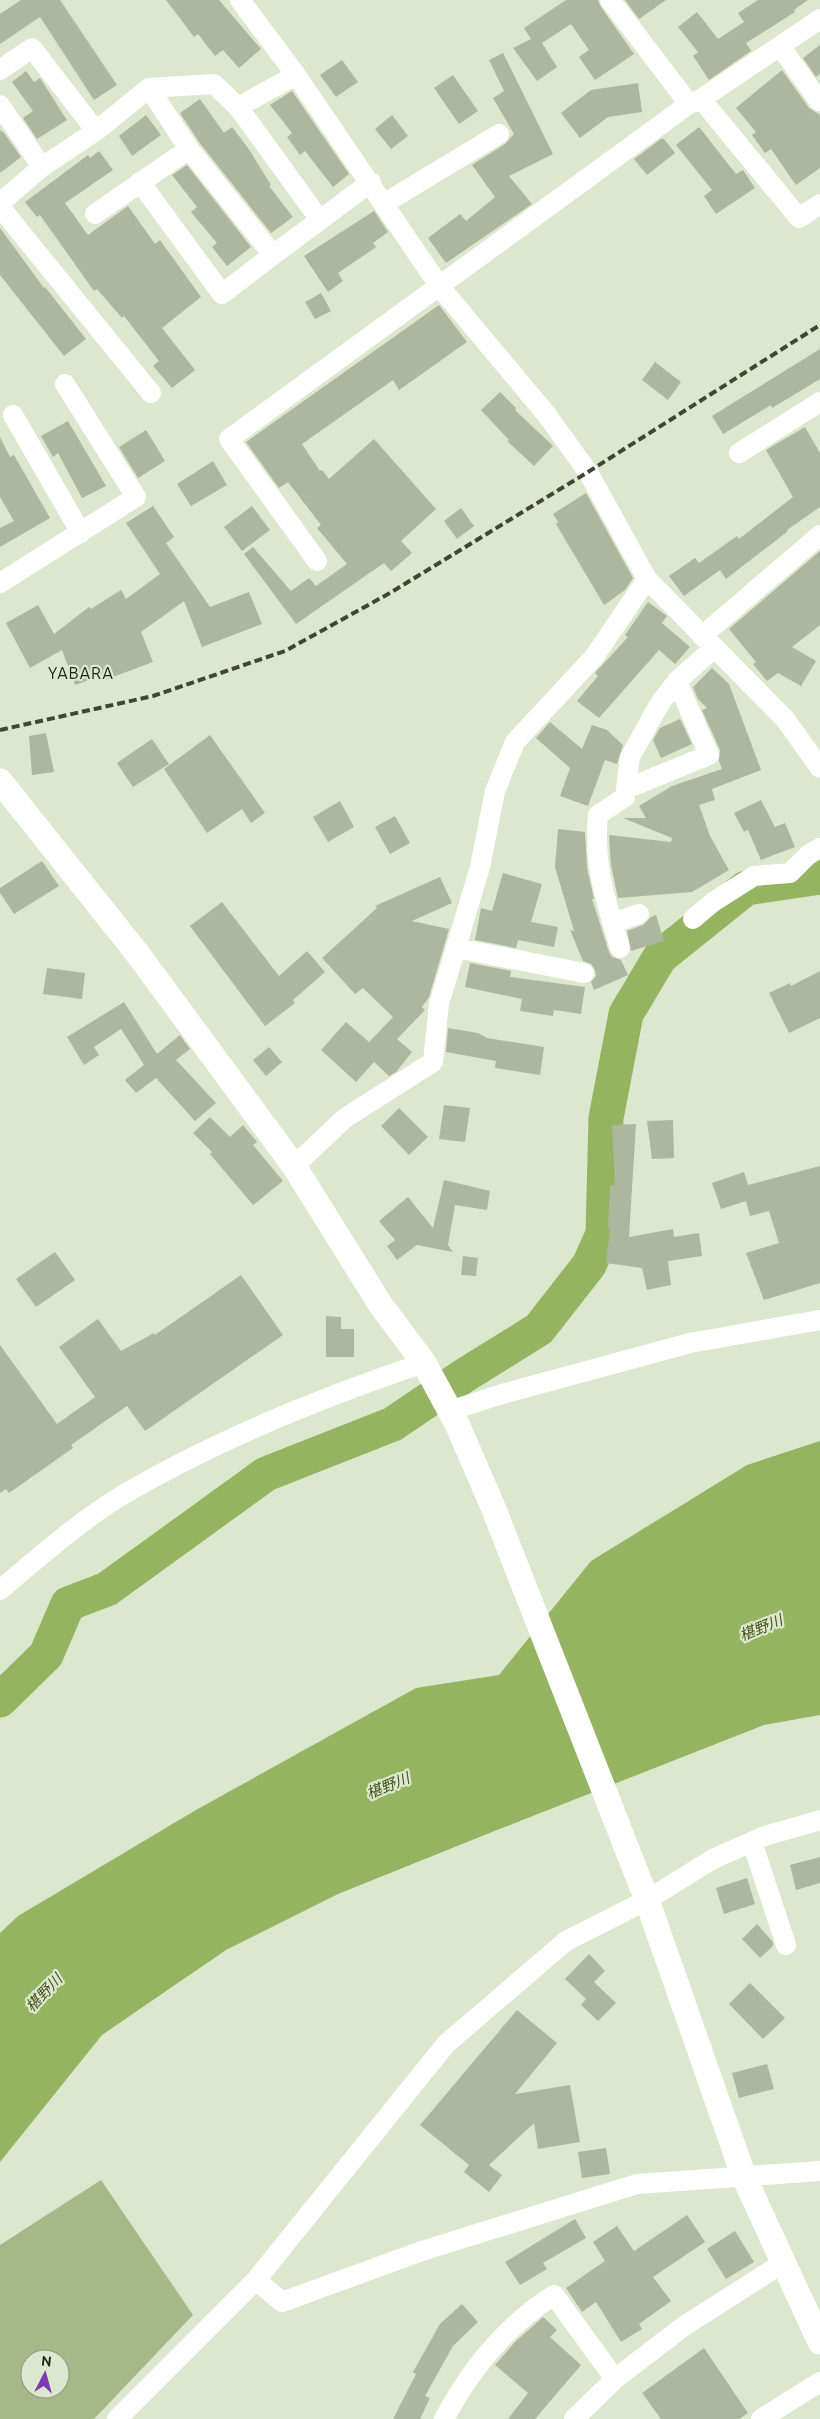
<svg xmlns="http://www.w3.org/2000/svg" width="820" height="2419" font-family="Ubuntu,'Noto Sans JP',sans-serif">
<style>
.green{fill:#a5b988;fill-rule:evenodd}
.water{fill:#95b462}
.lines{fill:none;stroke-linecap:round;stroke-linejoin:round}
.river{stroke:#95b462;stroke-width:35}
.building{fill:#acb79d}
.minor{stroke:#fff;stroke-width:20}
.tertiary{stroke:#fff;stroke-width:25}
.rail{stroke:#404538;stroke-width:4;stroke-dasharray:8 4;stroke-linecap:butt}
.labels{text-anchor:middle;stroke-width:4.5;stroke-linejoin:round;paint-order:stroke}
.water-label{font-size:15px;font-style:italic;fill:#41551b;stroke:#dce8cd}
.quarter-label{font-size:16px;letter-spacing:1px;fill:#20241a;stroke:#dce8cd}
</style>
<rect width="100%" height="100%" fill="#dce8cd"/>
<path class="green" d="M 101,2180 L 193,2315 L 94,2419 L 0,2419 L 0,2245 ZM 30,2359 L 60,2359 L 60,2389 L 30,2389 Z"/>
<path class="water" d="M 820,1441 L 820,1715 L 764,1725 L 497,1830 L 338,1894 L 226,1950 L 102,2035 L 0,2162 L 0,1933 L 18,1916 L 196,1810 L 416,1688 L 499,1675 L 591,1561 L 747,1465 Z"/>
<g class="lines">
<path class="river" d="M 0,1700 L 46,1655 L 68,1604 L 107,1589 L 266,1474 L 393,1424 L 465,1375 L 539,1329 L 589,1265 L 603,1234 L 606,1118 L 626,1014 L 660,957 L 746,888 L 820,877"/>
</g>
<path class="building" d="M 21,0 L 60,0 L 117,85 L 94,100 L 40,17 L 0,44 L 0,14 Z
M 166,0 L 219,0 L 261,49 L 239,68 L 223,50 L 215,56 L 198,34 L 194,37 Z
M 566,0 L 598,0 L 601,7 L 634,54 L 595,80 L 579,57 L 589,50 L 571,24 L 542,43 L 557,67 L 537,81 L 513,48 L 531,39 L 524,28 Z
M 625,0 L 666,0 L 639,19 Z
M 758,0 L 808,0 L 794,10 L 795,12 L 746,43 L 751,51 L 709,80 L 693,56 L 698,52 L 678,27 L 697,12 L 718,39 L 744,22 L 738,13 Z
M 820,45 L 820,74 L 816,77 L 803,58 Z
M 503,53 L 553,154 L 509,176 L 532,204 L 446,263 L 428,238 L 460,214 L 466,221 L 495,197 L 472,165 L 505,144 L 514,134 L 493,98 L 504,91 L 489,60 Z
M 342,60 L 358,82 L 336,97 L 320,75 Z
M 782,70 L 809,108 L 820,115 L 820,168 L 796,185 L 771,149 L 765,153 L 752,135 L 756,132 L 736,108 Z
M 26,71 L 34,82 L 40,78 L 67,120 L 37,139 L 23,118 L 33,111 L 12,82 Z
M 453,75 L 478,111 L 459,124 L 434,88 Z
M 638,83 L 642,112 L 608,117 L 580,138 L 561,113 L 591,90 Z
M 292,91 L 349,174 L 333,187 L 305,151 L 300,155 L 287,137 L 292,133 L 270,105 Z
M 200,99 L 224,133 L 232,127 L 248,148 L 271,185 L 269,186 L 293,217 L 271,233 L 199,142 L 180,113 Z
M 146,115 L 161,135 L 132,156 L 119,136 Z
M 392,115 L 408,136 L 391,149 L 375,129 Z
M 699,127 L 736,174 L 743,170 L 755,188 L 716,214 L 704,196 L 712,190 L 676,145 Z
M 0,130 L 4,133 L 21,157 L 0,173 Z
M 661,139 L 664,139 L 675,153 L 647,175 L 634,159 Z
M 99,151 L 113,170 L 65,203 L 88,235 L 128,206 L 155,244 L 160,240 L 201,297 L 162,328 L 195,370 L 172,388 L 153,366 L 159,361 L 124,316 L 122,318 L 97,289 L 94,291 L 40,215 L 37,217 L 25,202 L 88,155 L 90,158 Z
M 187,165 L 251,247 L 227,266 L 212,247 L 217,243 L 191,212 L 197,207 L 172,175 Z
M 374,211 L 388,232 L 373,243 L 376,247 L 338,273 L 343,281 L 328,292 L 304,256 Z
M 0,228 L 44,288 L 45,287 L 86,339 L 64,356 L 0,275 Z
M 321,293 L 331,311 L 315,319 L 305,302 Z
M 439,305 L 467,342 L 399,390 L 393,380 L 302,444 L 320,471 L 322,470 L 329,479 L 374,439 L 436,509 L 401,541 L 412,553 L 391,571 L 384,563 L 296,624 L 244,554 L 253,547 L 291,591 L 309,578 L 316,586 L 347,564 L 317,528 L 321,525 L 288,482 L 279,488 L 246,442 Z
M 820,349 L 820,379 L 772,408 L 771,405 L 723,434 L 712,416 Z
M 655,362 L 681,382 L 668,400 L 642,380 Z
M 500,392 L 516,408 L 515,410 L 553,446 L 534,466 L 507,441 L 509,440 L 481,410 Z
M 68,421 L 106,486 L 82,498 L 58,453 L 53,457 L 41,436 Z
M 805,427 L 820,453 L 820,507 L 787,530 L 788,531 L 726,579 L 720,570 L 684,596 L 669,576 L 695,558 L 699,563 L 737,536 L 739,539 L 793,497 L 766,450 Z
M 146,430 L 165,461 L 138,478 L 119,447 Z
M 0,437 L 10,457 L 14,455 L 50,518 L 0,547 L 0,528 L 14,521 L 0,497 Z
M 213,461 L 227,485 L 191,506 L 177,484 Z
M 586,493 L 633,578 L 625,590 L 604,605 L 556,524 L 558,522 L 553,514 Z
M 153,506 L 174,537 L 166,543 L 210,607 L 249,592 L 262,624 L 202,647 L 184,601 L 141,632 L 153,662 L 102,681 L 100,676 L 75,685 L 62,650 L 30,668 L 6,623 L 38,605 L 54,634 L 89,607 L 91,609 L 121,590 L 126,599 L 160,574 L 126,523 Z
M 252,506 L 270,530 L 242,551 L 224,527 Z
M 461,508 L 474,526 L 457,539 L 444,521 Z
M 820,551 L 820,625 L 792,647 L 816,661 L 801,686 L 778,673 L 767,681 L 753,664 L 756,662 L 729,629 Z
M 648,602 L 667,616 L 662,623 L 690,647 L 675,664 L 659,650 L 599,718 L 577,701 L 598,676 L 595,673 L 628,637 L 625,635 Z
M 712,668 L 729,684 L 761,770 L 712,789 L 715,800 L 699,805 L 710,836 L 729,870 L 692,892 L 618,898 L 611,865 L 609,835 L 671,842 L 672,838 L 623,818 L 646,818 L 639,806 L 672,786 L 722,769 L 719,761 L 720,750 L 702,710 L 707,708 L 698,699 L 693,687 Z
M 680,719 L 692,744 L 661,758 L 653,740 L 660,728 Z
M 550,722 L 582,749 L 592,725 L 607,730 L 623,745 L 617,764 L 605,760 L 588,806 L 560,796 L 570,768 L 536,738 Z
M 46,733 L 54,772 L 32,775 L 29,736 Z
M 210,735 L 265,813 L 251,823 L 242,809 L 207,833 L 164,769 Z
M 152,739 L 169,764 L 133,787 L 117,763 Z
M 761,800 L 775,827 L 785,823 L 795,847 L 761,860 L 748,830 L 744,832 L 734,813 Z
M 340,801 L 354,827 L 328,842 L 313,817 Z
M 395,816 L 410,843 L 390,854 L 375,827 Z
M 558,829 L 585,832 L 587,868 L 594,899 L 592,899 L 609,952 L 612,957 L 621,960 L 628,975 L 594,990 L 591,982 L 596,976 L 595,970 L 591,964 L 583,961 L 570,930 L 574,931 L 555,867 Z
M 42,861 L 59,886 L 14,914 L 0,893 L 0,888 Z
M 503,873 L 542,884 L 531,922 L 558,927 L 554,947 L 518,940 L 516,948 L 475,940 L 481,908 L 492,911 Z
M 440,877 L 452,903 L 412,921 L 449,929 L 429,997 L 422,1007 L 425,1010 L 397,1039 L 412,1052 L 396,1072 L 389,1076 L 374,1062 L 356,1082 L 321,1050 L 346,1022 L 369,1042 L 393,1017 L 363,988 L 355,994 L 322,958 L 377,908 L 375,906 Z
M 222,902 L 279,976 L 307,951 L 325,972 L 293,1000 L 295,1003 L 265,1026 L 190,926 Z
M 656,915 L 664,941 L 631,951 L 627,931 L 643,925 L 651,917 Z
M 470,963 L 511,971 L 510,977 L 585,987 L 581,1014 L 554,1010 L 553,1016 L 520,1011 L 522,999 L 465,987 Z
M 47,968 L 85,973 L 82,999 L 43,994 Z
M 820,971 L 820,1018 L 789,1033 L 769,993 L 790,983 L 791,986 Z
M 124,1002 L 157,1054 L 180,1035 L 190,1049 L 176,1060 L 216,1103 L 195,1121 L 156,1078 L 136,1093 L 125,1080 L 144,1065 L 121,1029 L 94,1047 L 99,1055 L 84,1065 L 67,1037 Z
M 448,1028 L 478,1033 L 487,1038 L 544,1047 L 540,1075 L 495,1068 L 496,1061 L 446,1052 Z
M 269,1047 L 282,1062 L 266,1076 L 253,1060 Z
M 444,1105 L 470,1108 L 465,1142 L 439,1139 Z
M 399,1108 L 428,1137 L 409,1155 L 381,1126 Z
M 210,1117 L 230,1137 L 243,1125 L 257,1142 L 253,1145 L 283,1181 L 253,1205 L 210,1154 L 212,1152 L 193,1133 Z
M 673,1120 L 674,1158 L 652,1159 L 647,1121 Z
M 636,1124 L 629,1237 L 673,1229 L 674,1237 L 699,1233 L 702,1256 L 668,1261 L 671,1285 L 647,1290 L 642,1268 L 606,1263 L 610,1229 L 608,1229 L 610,1185 L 615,1186 L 612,1125 Z
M 820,1166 L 820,1283 L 764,1300 L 746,1253 L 779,1243 L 769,1211 L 750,1216 L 746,1201 L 721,1209 L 712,1183 L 744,1172 L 748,1185 Z
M 444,1180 L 490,1191 L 487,1210 L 455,1205 L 448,1245 L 453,1252 L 417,1245 L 397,1260 L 387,1246 L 395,1240 L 379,1221 L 408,1197 L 433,1228 Z
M 55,1252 L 75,1280 L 36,1307 L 16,1279 Z
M 463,1256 L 478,1258 L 476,1276 L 461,1275 Z
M 241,1275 L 283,1335 L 145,1431 L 127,1406 L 71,1445 L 73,1448 L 9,1493 L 6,1489 L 0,1493 L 0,1345 L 57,1424 L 95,1397 L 59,1347 L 98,1319 L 121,1351 L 154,1333 L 155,1335 Z
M 326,1316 L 341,1317 L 341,1329 L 354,1329 L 354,1357 L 326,1357 Z
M 820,1857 L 820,1883 L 796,1890 L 790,1865 Z
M 747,1878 L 755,1904 L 724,1914 L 716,1888 Z
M 757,1924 L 773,1942 L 773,1946 L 760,1958 L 742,1939 Z
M 589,1954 L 605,1971 L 594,1982 L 616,2003 L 598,2021 L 581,2005 L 586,1999 L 565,1979 Z
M 750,1983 L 785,2018 L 763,2039 L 729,2004 Z
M 517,2010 L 557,2043 L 515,2094 L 570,2085 L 580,2142 L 538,2149 L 534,2123 L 489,2165 L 502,2175 L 489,2192 L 464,2172 L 469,2165 L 420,2125 Z
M 767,2064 L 774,2089 L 739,2098 L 732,2073 Z
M 606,2148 L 610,2174 L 582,2178 L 578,2152 Z
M 687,2215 L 705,2242 L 653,2277 L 671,2301 L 639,2324 L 642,2329 L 621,2342 L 596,2302 L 582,2312 L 566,2288 L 605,2261 L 593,2242 L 617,2226 L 634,2251 Z
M 575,2219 L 586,2238 L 543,2263 L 547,2269 L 520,2285 L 505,2262 Z
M 735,2231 L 754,2262 L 726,2279 L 707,2249 Z
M 462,2304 L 478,2322 L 453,2346 L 425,2396 L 430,2398 L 420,2419 L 393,2419 L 416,2374 L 413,2372 L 440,2324 Z
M 543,2317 L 557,2330 L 550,2337 L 581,2365 L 535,2419 L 508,2419 L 528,2393 L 495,2365 L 515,2342 Z
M 704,2348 L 748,2413 L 739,2419 L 661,2419 L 642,2393 Z"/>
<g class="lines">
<path class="minor" d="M 240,0 L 296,75 L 440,287 L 547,415 L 588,472 L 647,579 L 785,719 L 820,768
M 610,0 L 689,104 L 701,99 L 820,19
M 780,46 L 819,101
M 0,70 L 32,48 L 96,131
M 149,88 L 189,149 L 273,255 L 371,182
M 701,99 L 799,218 L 820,204
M 0,105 L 42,167
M 238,107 L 320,220
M 140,182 L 222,294 L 273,255
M 0,203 L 42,167 L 96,131 L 149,88 L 214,84 L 238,107 L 296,75
M 385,203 L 499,134
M 0,207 L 151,393
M 95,214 L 189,149
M 13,415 L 81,533
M 739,453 L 820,402
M 317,561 L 229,439 L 689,104
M 0,583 L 136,497 L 65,384
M 702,636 L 820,535
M 626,789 L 709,755 L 677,681
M 693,919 L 713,902 L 754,876 L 790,873 L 808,855 L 820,848
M 613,923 L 639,914
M 456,948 L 584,973
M 620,948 C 606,901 593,865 598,815 L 625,797 L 630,757 L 660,703 L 677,681 L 714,648
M 294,1166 L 345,1118 L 433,1062 L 439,1004 L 480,867 L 495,791 L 515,742 L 594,657 L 647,579
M 449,1411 L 502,1394 L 690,1343 L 820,1320
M 0,1590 C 39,1557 82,1519 126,1493 C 219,1439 322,1397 424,1363
M 752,1842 L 786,1945
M 256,2280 L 282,2302 L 422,2251 L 637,2184 L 820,2171
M 117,2419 L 256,2280 L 446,2044 L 566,1941 L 647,1900 L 713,1859 L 765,1836 L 820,1820
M 444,2419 C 470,2370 507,2325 554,2295 L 615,2379
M 574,2419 L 615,2379 L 684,2326 L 783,2263
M 761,2419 L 820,2382"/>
<path class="tertiary" d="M 0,781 L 137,953 L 294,1166 L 380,1304 L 424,1363 L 457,1424 L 493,1507 L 647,1900 L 744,2177 L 820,2342"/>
<path class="rail" d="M 0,730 L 153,696 L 285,651 L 390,593 L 588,472 L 820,325"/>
</g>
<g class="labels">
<g class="water-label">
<text transform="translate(761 1628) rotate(-22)" y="5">椹野川</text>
<text transform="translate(388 1786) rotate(-22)" y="5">椹野川</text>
<text transform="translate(44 1993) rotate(-46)" y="5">椹野川</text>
</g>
<g class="quarter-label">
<text x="81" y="679">YABARA</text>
</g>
</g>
<g transform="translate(45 2374) rotate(6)"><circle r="24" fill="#dce8cd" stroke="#919a85"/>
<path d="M0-4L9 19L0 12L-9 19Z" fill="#7b3aaf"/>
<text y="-8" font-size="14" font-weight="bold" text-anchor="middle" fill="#20241a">N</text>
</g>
</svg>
